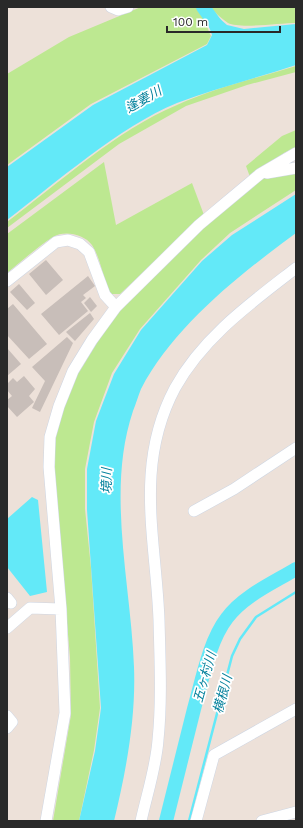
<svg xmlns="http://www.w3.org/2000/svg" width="303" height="828" font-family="'Work Sans','Noto Sans JP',sans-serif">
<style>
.green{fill:#bde891}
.water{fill:#63e9f8}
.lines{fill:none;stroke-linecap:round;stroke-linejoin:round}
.stream{stroke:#63e9f8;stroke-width:2.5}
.river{stroke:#63e9f8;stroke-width:14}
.building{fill:#c8beb9}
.minor-casing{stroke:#ced6e3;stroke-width:12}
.minor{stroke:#fff;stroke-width:11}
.labels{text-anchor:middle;stroke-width:3.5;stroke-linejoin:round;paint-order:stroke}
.water-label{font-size:13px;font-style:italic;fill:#04819c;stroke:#fff}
</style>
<rect width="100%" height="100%" fill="#ede1d9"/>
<path class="green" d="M 141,7 L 199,7 C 205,13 206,27 211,36 L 207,44 L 91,104 L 7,165 L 7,74 L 69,37 Z
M 209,7 L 296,7 L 296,23 C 280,23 240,29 228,23 C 222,19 215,12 209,7 Z
M 296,66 L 296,72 L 247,85 L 186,106 L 119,144 L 7,228 L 7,222 C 59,183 117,130 177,105 C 215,88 256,78 296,66 Z
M 296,130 L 296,147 L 284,153 L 250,177 L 246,166 L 282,136 Z
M 104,162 L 116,225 L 192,183 L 204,215 L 120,294 L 109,294 C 103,278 101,259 92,245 C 84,234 64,230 53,237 C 37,247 22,261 7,273 L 7,234 Z
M 296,172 L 296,190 L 230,233 L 201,260 L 140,329 L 112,373 L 94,422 L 85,469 L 85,509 L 91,568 L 100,708 L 94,750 L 79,821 L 53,821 L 71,715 L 70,657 L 54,476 L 53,446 L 58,417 L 71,384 L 103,329 L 130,299 L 204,226 L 253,185 L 268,176 Z"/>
<path class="water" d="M 212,12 L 227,25 L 244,29 L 296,24 L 296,65 C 257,78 216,88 177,103 C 119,127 57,182 7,220 L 7,167 L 93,105 L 207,45 L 212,35 L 205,15 Z
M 296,194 L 296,233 C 239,275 174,326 141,389 C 138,396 136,404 133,411 C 106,491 131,584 134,667 C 136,719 126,771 114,821 L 79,821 L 95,751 L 101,708 L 87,510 L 87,469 L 96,421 L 114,374 L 141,330 L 202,261 L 232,235 Z
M 32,497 L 38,500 L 47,592 L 30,596 L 7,567 L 7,519 Z"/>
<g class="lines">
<path class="stream" d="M 189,821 L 232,656 L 240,639 L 256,617 L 296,592"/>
<path class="river" d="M 203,7 L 219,29
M 166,821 C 175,784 185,746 194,709 C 202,681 209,641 227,618 C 243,596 273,583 296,569"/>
</g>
<path class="building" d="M 46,260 L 63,280 L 46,295 L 29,274 Z
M 88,276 L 95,286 L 83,295 L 86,298 L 81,302 L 88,311 L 59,335 L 41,314 Z
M 19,284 L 35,303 L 27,310 L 10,292 Z
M 90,297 L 97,306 L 91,312 L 84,303 Z
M 13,304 L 47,344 L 29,359 L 7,335 L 7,309 Z
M 90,313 L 94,319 L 75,341 L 66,332 Z
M 67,337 L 73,343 L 40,412 L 32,408 L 45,381 L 32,367 Z
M 7,348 L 21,364 L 7,376 Z
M 24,376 L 35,389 L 29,396 L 34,402 L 17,417 L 7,406 L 7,400 L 12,396 L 7,390 L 7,384 L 13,378 L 17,382 Z"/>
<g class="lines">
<defs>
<path id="minor" d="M 111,7 L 118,10 L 128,7
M 267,173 L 296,168
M 7,281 L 56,242 L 68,240 L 80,244 L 89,252 L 105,295 L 116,307
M 194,511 L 234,489 L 296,448
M 7,598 L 11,603
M 7,628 L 30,608 L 61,609
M 7,716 L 12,722 L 7,728
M 46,821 L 65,713 L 61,609 L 49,467 L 50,437 L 59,406 L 73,371 L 92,340 L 116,307 L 199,225 L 260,174 L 296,153
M 141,821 C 147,794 156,767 158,740 C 162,701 160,660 159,620 C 156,539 134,465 175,388 C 203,337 251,303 296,268
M 196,821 L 214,755 L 296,709
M 262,821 L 296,812"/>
</defs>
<use href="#minor" class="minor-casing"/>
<use href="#minor" class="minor"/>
</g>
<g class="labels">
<g class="water-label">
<text transform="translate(143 99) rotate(-30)" y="5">逢妻川</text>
<text transform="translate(106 481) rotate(-89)" y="5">境川</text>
<text transform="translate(204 677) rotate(-74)" y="5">五ヶ村川</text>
<text transform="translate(222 694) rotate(-75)" y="5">横根川</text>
</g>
</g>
<rect width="303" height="828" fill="none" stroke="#292929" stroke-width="16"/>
<path d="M167 26v6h113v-6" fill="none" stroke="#292929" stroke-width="2"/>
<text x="173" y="26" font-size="12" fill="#292929" stroke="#ffffff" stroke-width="3" paint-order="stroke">100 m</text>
</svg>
